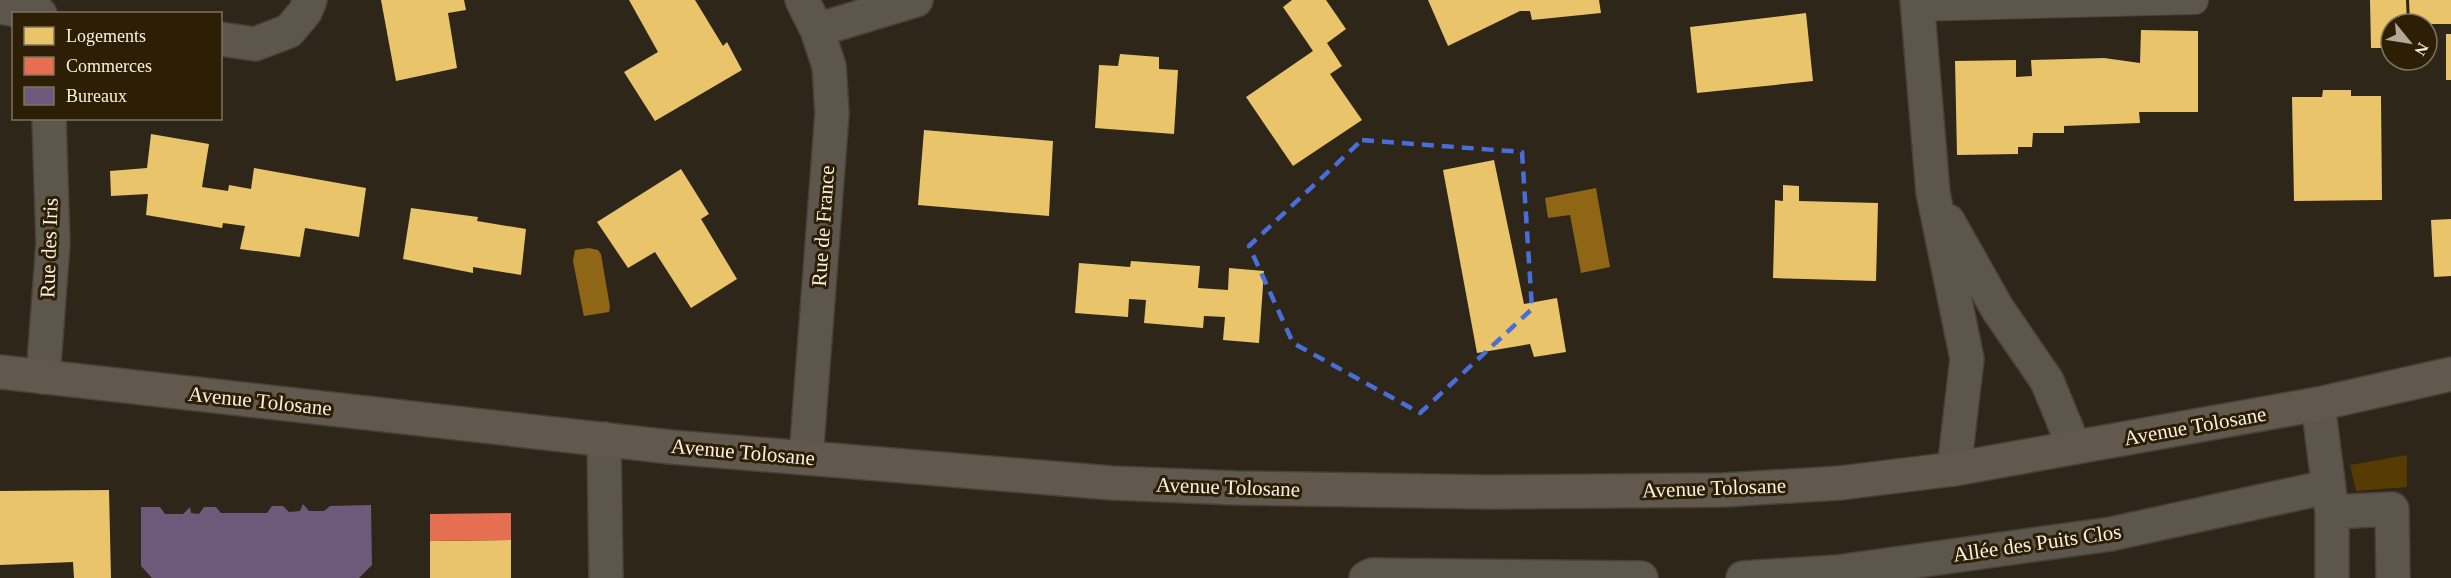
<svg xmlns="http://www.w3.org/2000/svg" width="2451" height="578" font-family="'Times New Roman',serif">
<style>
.green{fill:#563c03}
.water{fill:#8e6616}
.homes{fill:#e9c46a}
.shops{fill:#e76f51}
.offices{fill:#6d597a}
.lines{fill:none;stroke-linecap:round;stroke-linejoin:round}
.service-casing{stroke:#474136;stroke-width:28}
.minor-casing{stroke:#474136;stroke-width:36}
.secondary-casing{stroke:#474136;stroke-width:36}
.service{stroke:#5c564c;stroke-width:26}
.minor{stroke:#5c564c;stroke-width:33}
.secondary{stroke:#61594d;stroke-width:33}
.marked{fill:none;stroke:#496eda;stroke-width:4.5;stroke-dasharray:12 8;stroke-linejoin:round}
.labels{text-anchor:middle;stroke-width:6;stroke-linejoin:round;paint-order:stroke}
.street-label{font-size:21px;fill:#f9f0e1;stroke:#2d1f06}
</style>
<rect width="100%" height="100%" fill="#2e2619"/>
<path class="green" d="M 2407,455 L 2407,487 L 2356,491 L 2350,465 Z"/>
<path class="water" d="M 1596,188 L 1610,267 L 1581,273 L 1570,215 L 1548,218 L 1545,198 Z
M 589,248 L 598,250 L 601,254 L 610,307 L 609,312 L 584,316 L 583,312 L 573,261 L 575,250 Z"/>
<path class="homes" d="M 381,0 L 464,0 L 466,10 L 448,13 L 457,68 L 396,81 Z
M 629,0 L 695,0 L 723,46 L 727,42 L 742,70 L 655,121 L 624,72 L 658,52 Z
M 1292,0 L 1326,0 L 1346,29 L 1327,43 L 1342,66 L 1330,74 L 1362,120 L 1293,166 L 1246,97 L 1313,51 L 1283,7 Z
M 1428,0 L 1599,0 L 1601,13 L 1532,20 L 1530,11 L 1520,11 L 1448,46 Z
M 2370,0 L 2406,0 L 2407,24 L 2391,24 L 2391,48 L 2371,48 Z
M 2409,0 L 2451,0 L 2451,24 L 2410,24 Z
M 1806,13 L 1813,81 L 1697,93 L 1690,27 Z
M 2141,30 L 2198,31 L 2198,112 L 2139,112 L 2140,123 L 2064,126 L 2064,133 L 2033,133 L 2032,147 L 2018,147 L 2018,154 L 1957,155 L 1955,61 L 2016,60 L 2016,77 L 2032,76 L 2031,60 L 2104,58 L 2140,63 Z
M 2446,34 L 2451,34 L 2451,80 L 2446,80 Z
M 1120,54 L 1159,57 L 1159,69 L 1178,70 L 1174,134 L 1095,128 L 1099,65 L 1118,66 Z
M 2323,90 L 2351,90 L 2351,96 L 2381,96 L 2382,200 L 2294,201 L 2292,97 L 2322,97 Z
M 924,130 L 1053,141 L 1049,216 L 918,205 Z
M 151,134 L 209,144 L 202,187 L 228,191 L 229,185 L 251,189 L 254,168 L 366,188 L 359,237 L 305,228 L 300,257 L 240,249 L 245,226 L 223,223 L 222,228 L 146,215 L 148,194 L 111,196 L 110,171 L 147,168 Z
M 1494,160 L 1524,304 L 1557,298 L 1566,352 L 1534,357 L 1530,344 L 1477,353 L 1443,170 Z
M 681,169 L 709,214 L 701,219 L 737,279 L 691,308 L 655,252 L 628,268 L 597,222 Z
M 1783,185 L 1799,186 L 1799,201 L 1878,203 L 1876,281 L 1773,278 L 1775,200 L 1783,201 Z
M 411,208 L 478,217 L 477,221 L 526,229 L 521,275 L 473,267 L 473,273 L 403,259 Z
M 2451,219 L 2451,276 L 2434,277 L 2431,220 Z
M 1131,261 L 1200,266 L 1198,288 L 1228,290 L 1229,268 L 1264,271 L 1259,343 L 1223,340 L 1225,317 L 1204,316 L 1203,328 L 1144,323 L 1146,300 L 1129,299 L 1128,317 L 1075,313 L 1079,263 L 1130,267 Z
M 109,490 L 111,578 L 74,578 L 73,562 L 0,565 L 0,491 Z
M 511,540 L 511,578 L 430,578 L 430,541 Z"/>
<path class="shops" d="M 511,513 L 511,540 L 430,541 L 430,514 Z"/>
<path class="offices" d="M 303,504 L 309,511 L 324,511 L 330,506 L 371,505 L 372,565 L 359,578 L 152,578 L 141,566 L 141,507 L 160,507 L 165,514 L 183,514 L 190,507 L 191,513 L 199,514 L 204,507 L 216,507 L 221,513 L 267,513 L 272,506 L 283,506 L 289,512 L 300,511 Z"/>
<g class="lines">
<defs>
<path id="service" d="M 1918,8 L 2195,1"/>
<path id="minor" d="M 802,0 L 817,30 L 829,66 L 832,113 L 806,458
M 1917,0 L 1933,193 L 1967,359 L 1954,469
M 0,7 L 40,14
M 817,30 L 916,0
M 220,39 L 255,44 L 289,31 L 305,12 L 310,0
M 1948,221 L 1997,308 L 2047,381 L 2074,447
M 43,377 L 53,243 L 49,118
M 2318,404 L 2332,512 L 2332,578
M 604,439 L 606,578
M 2332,512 L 2392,509 L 2393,578
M 1366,578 L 1372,575 L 1641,578
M 1743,578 L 1837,572 L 2111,534 L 2327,487"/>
<path id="secondary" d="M 0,372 L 671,447 L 1112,483 L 1237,488 L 1489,492 L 1723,490 L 1840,483 L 1954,469 L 2318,404 L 2451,374"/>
</defs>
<use href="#service" class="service-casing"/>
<use href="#minor" class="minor-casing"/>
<use href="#secondary" class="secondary-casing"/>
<use href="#service" class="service"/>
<use href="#minor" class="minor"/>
<use href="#secondary" class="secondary"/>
</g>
<path class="marked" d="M 1362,140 L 1522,152 L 1532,309 L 1420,413 L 1293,343 L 1249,246 Z"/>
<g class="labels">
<g class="street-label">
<text transform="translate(823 226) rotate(-86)" y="7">Rue de France</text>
<text transform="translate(49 248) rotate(-88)" y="7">Rue des Iris</text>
<text transform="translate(260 401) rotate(6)" y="7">Avenue Tolosane</text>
<text transform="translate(2195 426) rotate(-10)" y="7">Avenue Tolosane</text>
<text transform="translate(743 452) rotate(5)" y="7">Avenue Tolosane</text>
<text transform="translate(1228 487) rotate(2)" y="7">Avenue Tolosane</text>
<text transform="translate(1714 488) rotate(-2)" y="7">Avenue Tolosane</text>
<text transform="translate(2037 543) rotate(-8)" y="7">Allée des Puits Clos</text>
</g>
</g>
<rect x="12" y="12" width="210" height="108" fill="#2d1f06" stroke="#7f735e" stroke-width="1.5"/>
<rect x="24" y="27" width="30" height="18" fill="#e9c46a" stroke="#7f735e" stroke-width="1.5"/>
<text x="66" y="42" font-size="18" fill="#f9f0e1">Logements</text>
<rect x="24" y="57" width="30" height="18" fill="#e76f51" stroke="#7f735e" stroke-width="1.5"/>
<text x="66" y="72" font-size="18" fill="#f9f0e1">Commerces</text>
<rect x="24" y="87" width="30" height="18" fill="#6d597a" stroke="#7f735e" stroke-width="1.5"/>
<text x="66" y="102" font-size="18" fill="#f9f0e1">Bureaux</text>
<g transform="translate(2409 42) rotate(120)"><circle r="28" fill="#2d1f06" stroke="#7f735e" stroke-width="1.5"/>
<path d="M0-4.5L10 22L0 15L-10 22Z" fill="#b2a99b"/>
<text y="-9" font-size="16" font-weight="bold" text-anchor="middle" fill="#f9f0e1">N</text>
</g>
</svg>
